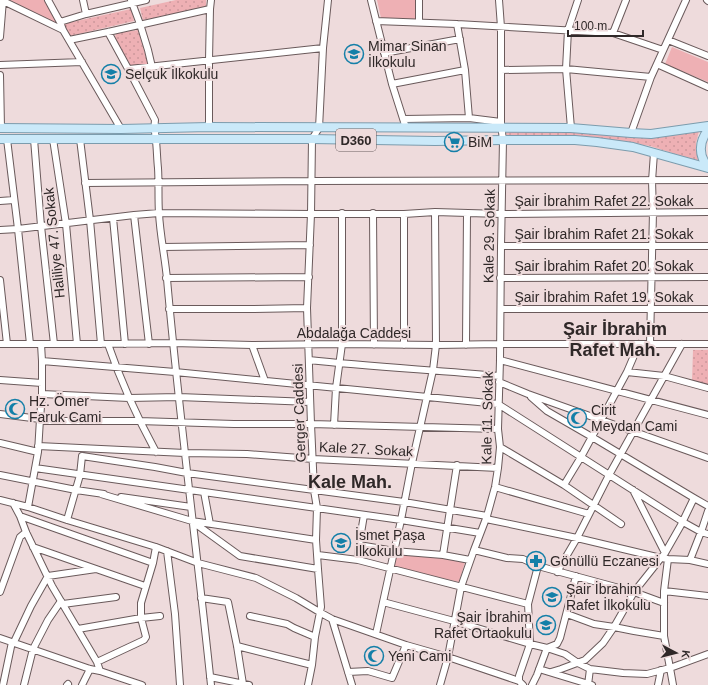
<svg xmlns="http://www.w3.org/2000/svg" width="708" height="685" font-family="Helvetica,sans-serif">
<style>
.grass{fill:url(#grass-dots)}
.park{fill:#eeb0b4}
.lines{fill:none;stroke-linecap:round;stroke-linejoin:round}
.minor-casing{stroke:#6a5a5b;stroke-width:8}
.major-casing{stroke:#7c9cad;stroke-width:10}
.minor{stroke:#fff;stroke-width:6}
.major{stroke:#cae9f9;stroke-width:8}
.labels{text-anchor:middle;stroke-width:4;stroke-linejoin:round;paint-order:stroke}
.shield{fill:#eedbdc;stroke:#685e5e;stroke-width:1}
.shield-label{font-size:13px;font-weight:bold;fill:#2f2828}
.poi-label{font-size:14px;fill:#2f2828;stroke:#eedbdc;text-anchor:start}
.street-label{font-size:14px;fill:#2f2828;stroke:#eedbdc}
.district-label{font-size:18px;font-weight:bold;fill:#2f2828;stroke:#eedbdc}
</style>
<defs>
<pattern id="grass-dots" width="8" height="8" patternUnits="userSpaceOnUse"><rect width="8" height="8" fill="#eeb0b4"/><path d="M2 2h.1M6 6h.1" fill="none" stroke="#cc979b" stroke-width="1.8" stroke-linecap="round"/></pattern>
</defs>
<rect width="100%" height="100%" fill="#eedbdc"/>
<path class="grass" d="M 176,0 L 206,0 L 206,7 L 143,20 L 140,8 Z
M 131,9 L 134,21 L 70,36 L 63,24 Z
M 138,30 L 148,64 L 131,66 L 115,38 L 116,33 Z
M 699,131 L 696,143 L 698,161 L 650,146 L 625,142 L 508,136 L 506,133 L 511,132 L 592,133 Z
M 693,350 L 708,350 L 708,385 L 692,381 Z"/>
<path class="park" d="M 10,0 L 44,0 L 58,25 Z
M 377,0 L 416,0 L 417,19 L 381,18 Z
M 672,47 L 708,62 L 708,82 L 665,64 Z
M 397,553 L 443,557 L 465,562 L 459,582 L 394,567 Z"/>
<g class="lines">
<defs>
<path id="minor" d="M 1,0 L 63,30
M 48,0 L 60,22 L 63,30 L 121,129
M 83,0 L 86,14
M 131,0 L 140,24 L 148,50 L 152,67
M 371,0 L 392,84 L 406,128
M 707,0 L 708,1
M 376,21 L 457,24 L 613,33 L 663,50
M 60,22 L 86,14 L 146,0
M 419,22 L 419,0
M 457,24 L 465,70 L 469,118
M 108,32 L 132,76 L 155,120 C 154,127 155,133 156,141 C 157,150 157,159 158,168 C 159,183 158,198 159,213 C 160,235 165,257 167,279 C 179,415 197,550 211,685
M 613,33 L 626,0
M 0,37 L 3,0
M 69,40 L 108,32 L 210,9
M 668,40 L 708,56
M 384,53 L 460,39
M 657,64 L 708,87
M 0,65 L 82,62
M 129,69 L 323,48
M 501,70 L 566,69 L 651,77
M 0,75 L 1,128
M 392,84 L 465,70
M 404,119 L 469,118 L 501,122
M 209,127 L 209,60 L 210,9 L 211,0
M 571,128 L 566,69 L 568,30 L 578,0
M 631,133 L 651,77 L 686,0
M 7,139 L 18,229 L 30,344
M 34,139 L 41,226 L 54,344
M 53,139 L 66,224 L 77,344
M 80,139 L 90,220 L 101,344
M 85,183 L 312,181 L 708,180
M 0,201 L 14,200
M 373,213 L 374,345
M 404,214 L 404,345
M 134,215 L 149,344
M 113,218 L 125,344
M 0,230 L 18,229 L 134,215 L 159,213 L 311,214 L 404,214 L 435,212 L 501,214 L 708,212
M 501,246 L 708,246
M 163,247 L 310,245
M 166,278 L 309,277
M 500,278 L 708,277
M 0,280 L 7,344
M 169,309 L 252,309 L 307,308
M 501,309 L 708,309
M 0,344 L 77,344 L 173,343 L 252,345 L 342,344 L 436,345 L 500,344 L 708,344
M 108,344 C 121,382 137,417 156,452
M 650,344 L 653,212 L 652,181 L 654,153
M 252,345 L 265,381
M 466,345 L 467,214
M 309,360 C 372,367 436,370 499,376
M 500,360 L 708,415
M 42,361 L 175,372 L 498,404 L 683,522 L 701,532 L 708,534
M 627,372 L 664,376 L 708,388
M 0,380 L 42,383
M 499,382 L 528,394 L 708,458
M 42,394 L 129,398 L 179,397 L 310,402
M 531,397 L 547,411 L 592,437 L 694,498 L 708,506
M 0,414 L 40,419 L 43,421 L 139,421 L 234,424 L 311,424 L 498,429
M 334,425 L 336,388 L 342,344 L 342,213
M 0,443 L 38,452
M 38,446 L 185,453 L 247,454 L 313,459 L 498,468
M 500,447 L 564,485 L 621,524
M 35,468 L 401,520 L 480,533
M 0,475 L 76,490 L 104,494
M 564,485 L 581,457 L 627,372 L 639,344
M 495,487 L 589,514
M 633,490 L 665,553
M 204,492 L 210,524
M 101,494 L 192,521 L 316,540
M 121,497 L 191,507
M 0,500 L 28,507 L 67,520 L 156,547 L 198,563 L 256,578 L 296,598 L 321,613 L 332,619 L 406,645 L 448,657 L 519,681 L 523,685
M 13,503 L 20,516 L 26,532 L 52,586 L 97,662 L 100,671
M 28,507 L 38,452 L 40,419 L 42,394 L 42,361 L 41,344
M 20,516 L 153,563
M 486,519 L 577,538 L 661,558 L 668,559 L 690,560 L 708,564
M 67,520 L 80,475 L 82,456 L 155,467 L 187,473 L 404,502 L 487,516
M 193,522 L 240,556 L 318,569
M 359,545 L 394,551 L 443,555 L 470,560
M 33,547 L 145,586
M 474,550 L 507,558 L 523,559 L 538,566 L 634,592 L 664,603
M 167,551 L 175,614 L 180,685
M 318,555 L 358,560 L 528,604
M 443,555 L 457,465
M 358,560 L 359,545 L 364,515
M 690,560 L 701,532 L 708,511
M 538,566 L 528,604 L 530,644 L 547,648 L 565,654 L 578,663 L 590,669 L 623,673 L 647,674 L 670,668 L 664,636 L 634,631 L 614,627 L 594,624 L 567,614
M 557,572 L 577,538 L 609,475 L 682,344
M 664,591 L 708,596
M 0,592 L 20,537 L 26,532
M 201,598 L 228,602 L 237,646 L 243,684
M 383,602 L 454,621 L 530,644 L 519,676 L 519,681
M 63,604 L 116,597
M 250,616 L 287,624 L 294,628 L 315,637
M 332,619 L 352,685
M 78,629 L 141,618 L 160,616
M 376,634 L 401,520 L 412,463 L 433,370 L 436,345 L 435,212
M 664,636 L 664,591 L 668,559
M 0,638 L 90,669 L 100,671 L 142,685
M 14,642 L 31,606 L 48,576 L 96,569
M 237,646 L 312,665
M 97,662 L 144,640 L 146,637 L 141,618 L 141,603 L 153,563 L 156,547
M 539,669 L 592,685
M 348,672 L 368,671 L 392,678 L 406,645
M 551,672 L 561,669 L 585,660 L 603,643 L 614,627 L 634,592 L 665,553 L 681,525 L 694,498
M 210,677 L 249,685
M 3,685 L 12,642
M 24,685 L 33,649 L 48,620 L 61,601
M 67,685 L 68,684
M 82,685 L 90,669
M 308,685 L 312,665 L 315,637 L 321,607 L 318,569 L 316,540 L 317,508 L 314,490 L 311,424 L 307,308 L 311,214 L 312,139 L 319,128 L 323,48 L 328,0
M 440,685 L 448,657 L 461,587 L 474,550 L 487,516 L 495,487 L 498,468 L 500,447 L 498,429 L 500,360 L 501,246 L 503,140 L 501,124 L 501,27 L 499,0
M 532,685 L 537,675 L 547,648 L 557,644 L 560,638 L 576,576
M 588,685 L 590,669
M 658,685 L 661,670
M 673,685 L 670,668 L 708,654"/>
<path id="major" d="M 0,128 L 121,129 L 209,127 L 571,128 L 631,133 L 651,134 L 708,126
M 708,130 C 699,142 698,155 708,167
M 0,139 L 312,139 L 435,141 L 503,140 L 575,140 L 597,142 L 633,147 L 708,168"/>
</defs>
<use href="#minor" class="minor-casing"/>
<use href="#major" class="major-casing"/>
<use href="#minor" class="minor"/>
<use href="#major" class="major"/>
</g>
<defs>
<symbol id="school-ring" viewBox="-11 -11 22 22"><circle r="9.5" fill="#eedbdc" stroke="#147fa8" stroke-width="1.5"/><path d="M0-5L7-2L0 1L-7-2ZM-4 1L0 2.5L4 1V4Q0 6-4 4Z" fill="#147fa8"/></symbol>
<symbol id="supermarket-ring" viewBox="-11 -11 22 22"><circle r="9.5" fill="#eedbdc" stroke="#147fa8" stroke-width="1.5"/><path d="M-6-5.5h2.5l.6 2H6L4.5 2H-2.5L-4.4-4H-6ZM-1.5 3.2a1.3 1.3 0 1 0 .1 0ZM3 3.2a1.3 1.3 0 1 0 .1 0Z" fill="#147fa8"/></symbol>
<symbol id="mosque-ring" viewBox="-11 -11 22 22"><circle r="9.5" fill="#eedbdc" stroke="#147fa8" stroke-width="1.5"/><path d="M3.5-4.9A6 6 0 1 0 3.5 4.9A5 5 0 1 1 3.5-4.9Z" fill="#147fa8"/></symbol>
<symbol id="pharmacy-ring" viewBox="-11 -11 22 22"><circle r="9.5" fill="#eedbdc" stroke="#147fa8" stroke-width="1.5"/><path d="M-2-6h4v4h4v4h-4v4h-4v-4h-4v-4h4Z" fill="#147fa8"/></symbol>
</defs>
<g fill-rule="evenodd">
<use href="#school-ring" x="343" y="43" width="22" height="22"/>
<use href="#school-ring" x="100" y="63" width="22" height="22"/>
<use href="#supermarket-ring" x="443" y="131" width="22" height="22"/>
<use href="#mosque-ring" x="4" y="398" width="22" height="22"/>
<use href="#mosque-ring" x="566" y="407" width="22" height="22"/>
<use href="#school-ring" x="330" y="532" width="22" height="22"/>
<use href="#pharmacy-ring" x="525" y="550" width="22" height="22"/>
<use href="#school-ring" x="541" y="586" width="22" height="22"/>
<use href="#school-ring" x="535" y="614" width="22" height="22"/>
<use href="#mosque-ring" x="363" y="645" width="22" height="22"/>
</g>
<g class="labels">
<rect class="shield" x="336" y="129" width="40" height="22" rx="3"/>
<g class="shield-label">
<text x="356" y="145">D360</text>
</g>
<g class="poi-label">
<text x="368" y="51">Mimar Sinan<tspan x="368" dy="16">İlkokulu</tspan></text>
<text x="125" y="79">Selçuk İlkokulu</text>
<text x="468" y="147">BiM</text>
<text x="29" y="406">Hz. Ömer<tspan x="29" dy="16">Faruk Cami</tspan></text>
<text x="591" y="415">Cirit<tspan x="591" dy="16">Meydan Cami</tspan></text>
<text x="355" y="540">İsmet Paşa<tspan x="355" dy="16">İlkokulu</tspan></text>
<text x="550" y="566">Gönüllü Eczanesi</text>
<text x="566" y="594">Şair İbrahim<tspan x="566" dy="16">Rafet İlkokulu</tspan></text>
<text x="532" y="622" text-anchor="end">Şair İbrahim<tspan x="532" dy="16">Rafet Ortaokulu</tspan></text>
<text x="388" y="661">Yeni Cami</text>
</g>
<g class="street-label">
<text x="604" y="206">Şair İbrahim Rafet 22. Sokak</text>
<text x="604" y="239">Şair İbrahim Rafet 21. Sokak</text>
<text transform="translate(489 236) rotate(-89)" y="5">Kale 29. Sokak</text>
<text transform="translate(54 243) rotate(-96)" y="5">Haliliye 47. Sokak</text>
<text x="604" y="271">Şair İbrahim Rafet 20. Sokak</text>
<text x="604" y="302">Şair İbrahim Rafet 19. Sokak</text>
<text x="354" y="338">Abdalağa Caddesi</text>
<text transform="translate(299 413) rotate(-92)" y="5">Gerger Caddesi</text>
<text transform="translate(487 418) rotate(-89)" y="5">Kale 11. Sokak</text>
<text transform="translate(366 449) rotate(3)" y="5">Kale 27. Sokak</text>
</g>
<g class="district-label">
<text x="615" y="335">Şair İbrahim<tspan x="615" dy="21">Rafet Mah.</tspan></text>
<text x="350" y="488">Kale Mah.</text>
</g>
</g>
<g transform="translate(676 653) rotate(97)" stroke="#eedbdc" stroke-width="3" paint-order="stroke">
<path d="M0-3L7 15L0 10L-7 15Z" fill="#2f2828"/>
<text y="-6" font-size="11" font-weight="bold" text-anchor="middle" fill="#2f2828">K</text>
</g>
<path d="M568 30v6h75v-6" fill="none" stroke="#2f2828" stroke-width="2"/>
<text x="574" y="30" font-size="12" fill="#2f2828" stroke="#eedbdc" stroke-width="3" paint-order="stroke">100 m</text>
</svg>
